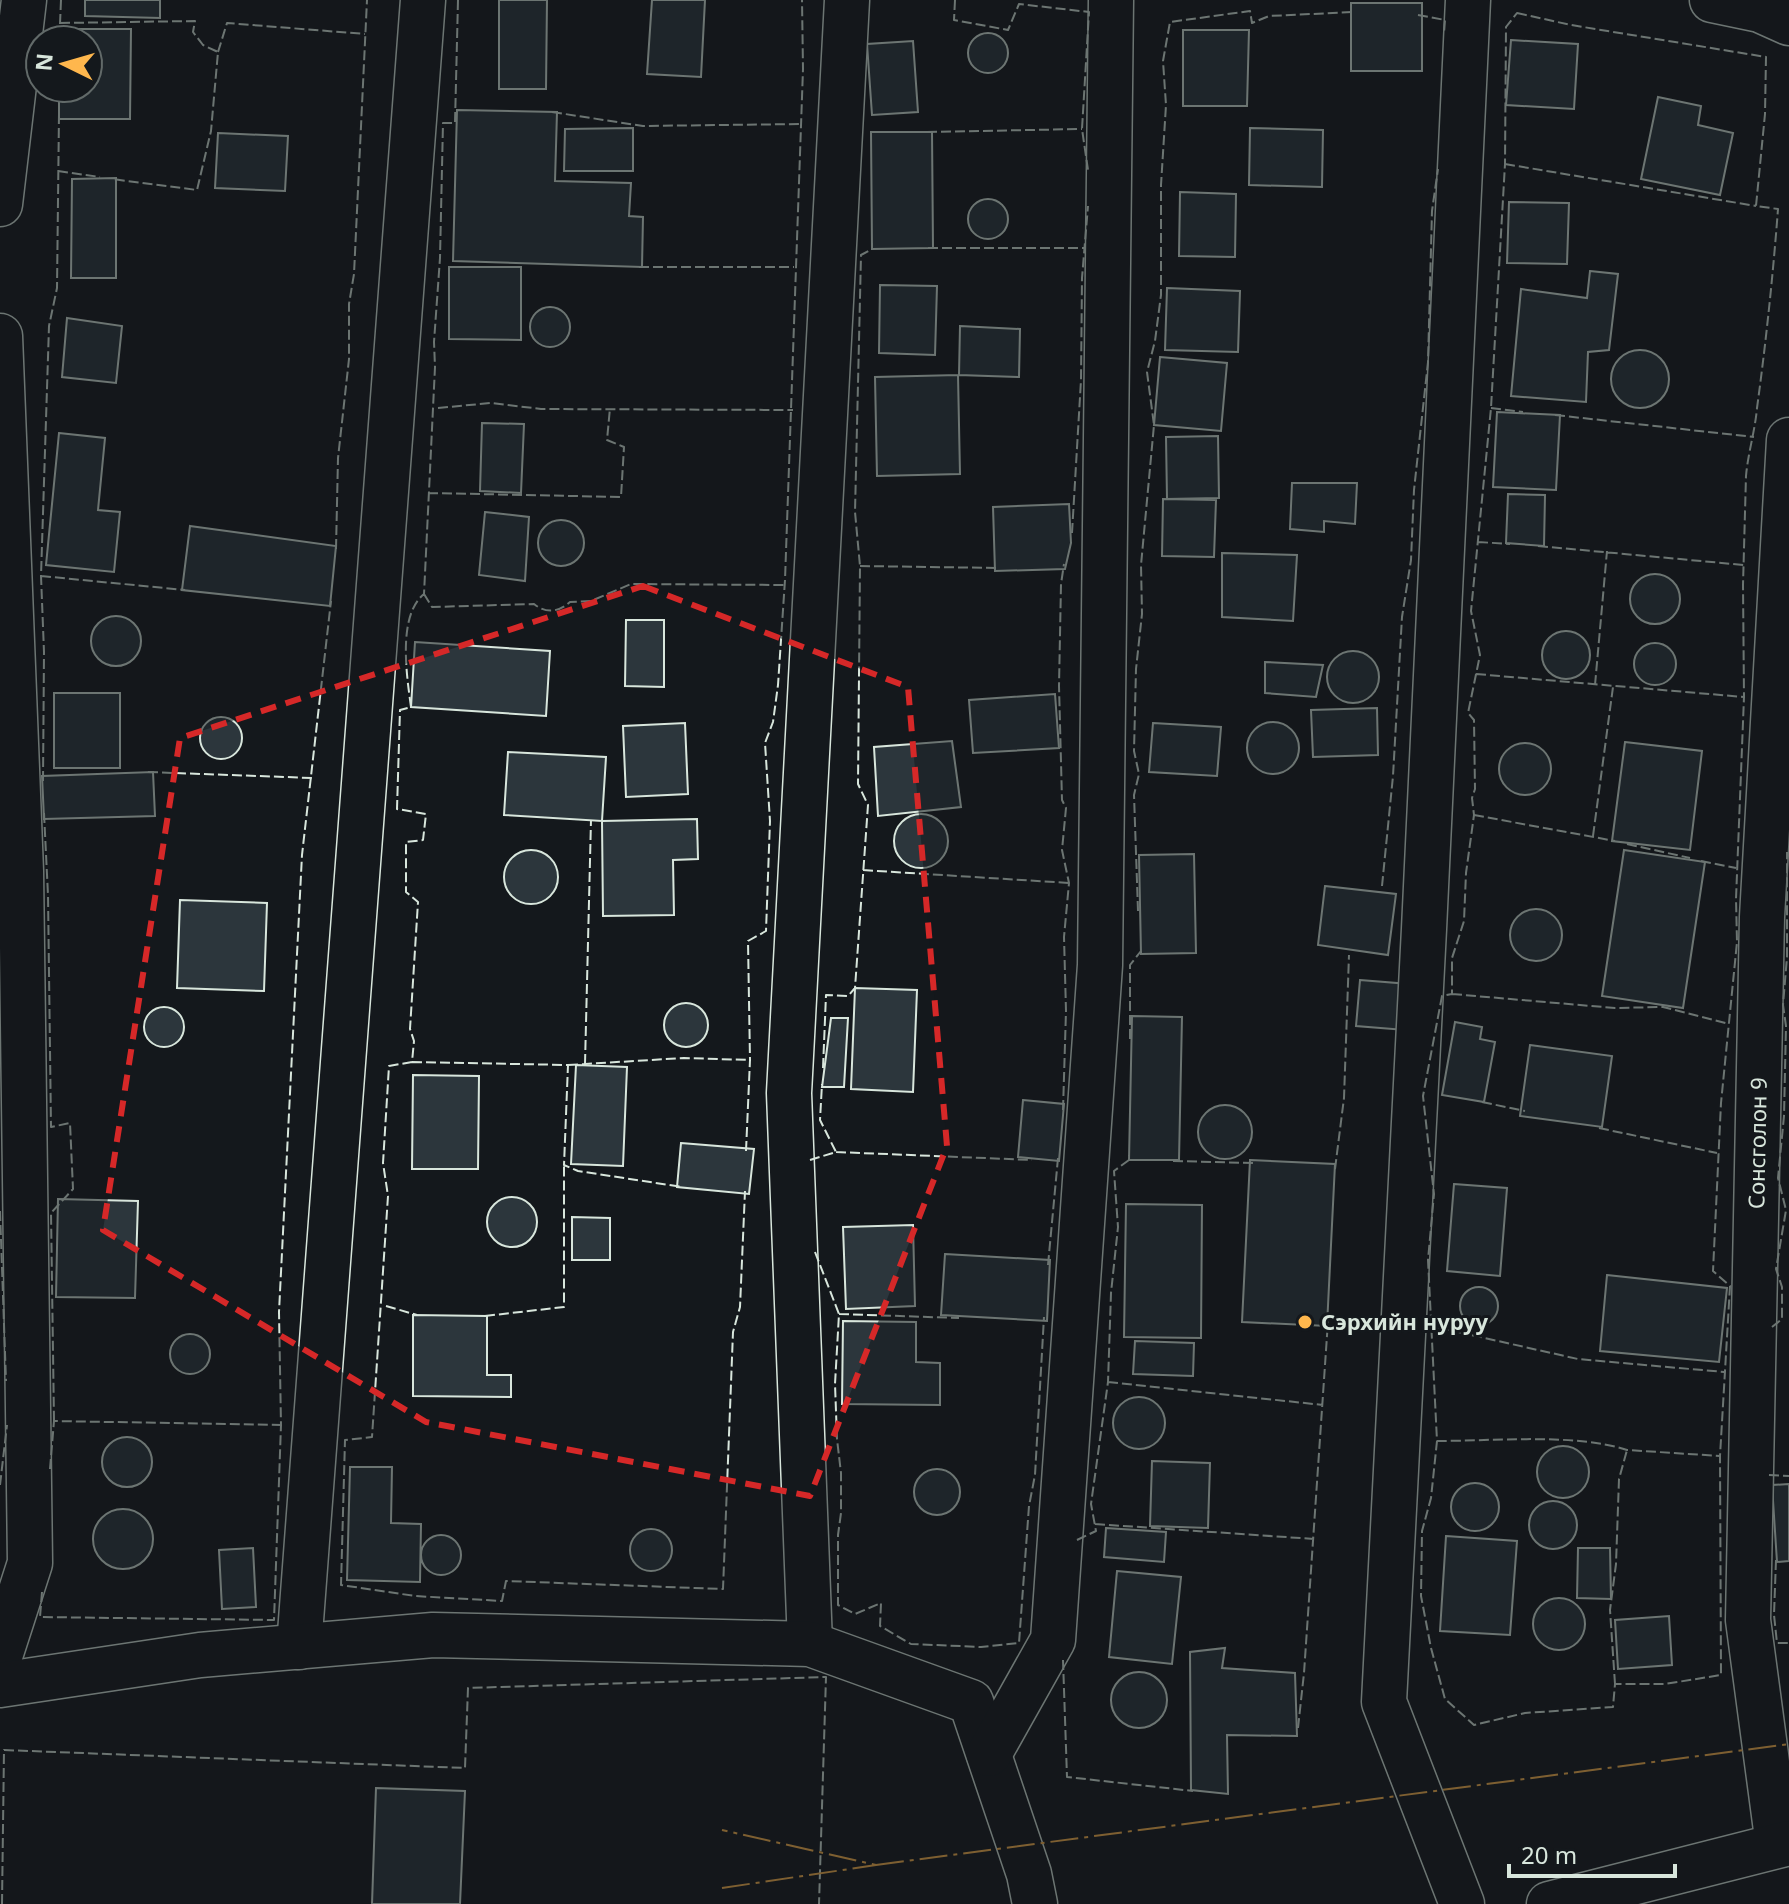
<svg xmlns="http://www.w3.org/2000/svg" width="1789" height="1904" font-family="'Noto Sans',sans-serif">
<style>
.building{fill:#2c363c;stroke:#d8e6dc;stroke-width:2}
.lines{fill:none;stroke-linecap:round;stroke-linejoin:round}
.street-casing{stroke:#d8e6dc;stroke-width:47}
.street{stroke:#14181c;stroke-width:44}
.fence{stroke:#d8e6dc;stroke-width:2;stroke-dasharray:10 4;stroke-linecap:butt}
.power{stroke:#ffb74d;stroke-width:2;stroke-dasharray:28 6 4 6;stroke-linecap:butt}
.marked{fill:none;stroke:#d62828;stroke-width:6;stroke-dasharray:16 10;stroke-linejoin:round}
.poi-dot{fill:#ffb74d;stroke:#14181c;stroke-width:3}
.labels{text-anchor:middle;stroke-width:6;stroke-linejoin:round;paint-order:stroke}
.street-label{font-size:22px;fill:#d8e6dc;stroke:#14181c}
.poi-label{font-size:22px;font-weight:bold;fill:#d8e6dc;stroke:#14181c;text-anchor:start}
</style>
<rect width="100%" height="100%" fill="#14181c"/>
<path class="building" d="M 85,0 L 160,0 L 160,18 L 85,16 Z
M 499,0 L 547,0 L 546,89 L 499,89 Z
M 652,0 L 705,0 L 701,77 L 647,74 Z
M 1351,3 L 1422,3 L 1422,71 L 1351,71 Z
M 60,29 L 131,29 L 130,119 L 59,119 L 59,88 L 88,88 L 88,40 L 60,40 Z
M 1183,30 L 1249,30 L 1247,106 L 1183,106 Z
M968 53a20 20 0 1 1 40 0a20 20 0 1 1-40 0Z
M 1511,40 L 1578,44 L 1574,109 L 1506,105 Z
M 913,41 L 918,112 L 872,115 L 867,44 Z
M 1658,97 L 1701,106 L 1698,125 L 1733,133 L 1720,195 L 1641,179 Z
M 457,110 L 557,112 L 555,181 L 631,183 L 629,216 L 643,217 L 642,267 L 453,261 Z
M 633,128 L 633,171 L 564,171 L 565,129 Z
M 1250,128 L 1323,130 L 1322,187 L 1249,185 Z
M 871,132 L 932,132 L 933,248 L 872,249 Z
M 218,133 L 288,136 L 285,191 L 215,188 Z
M 116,178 L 116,278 L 71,278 L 72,179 Z
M 1180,192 L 1236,194 L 1235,257 L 1179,256 Z
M968 219a20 20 0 1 1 40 0a20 20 0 1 1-40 0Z
M 1509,202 L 1569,203 L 1567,264 L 1507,263 Z
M 449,267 L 521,267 L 521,340 L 449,339 Z
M 1590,271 L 1618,274 L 1609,350 L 1588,352 L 1586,402 L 1511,396 L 1521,289 L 1587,298 Z
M 880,285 L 937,286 L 935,355 L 879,353 Z
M 1167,288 L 1240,291 L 1238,352 L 1165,350 Z
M530 327a20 20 0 1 1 40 0a20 20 0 1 1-40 0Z
M 67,318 L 122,326 L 116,383 L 62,377 Z
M 960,326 L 1020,329 L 1019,377 L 959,375 Z
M1611 379a29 29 0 1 1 58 0a29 29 0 1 1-58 0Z
M 1160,357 L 1227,363 L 1221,431 L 1154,425 Z
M 958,375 L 960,474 L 877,476 L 875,377 Z
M 1497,412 L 1560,415 L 1556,490 L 1493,487 Z
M 482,423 L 524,424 L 521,493 L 480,491 Z
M 59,433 L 105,438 L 98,510 L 120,512 L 114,572 L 46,565 Z
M 1218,436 L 1219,498 L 1167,499 L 1166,437 Z
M 1292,483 L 1357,483 L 1355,524 L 1324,521 L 1324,532 L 1290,529 Z
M 1508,494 L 1545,495 L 1544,546 L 1506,543 Z
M 1163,499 L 1216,500 L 1214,557 L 1162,556 Z
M 1069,504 L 1071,543 L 1065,569 L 995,571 L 993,507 Z
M 485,512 L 529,517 L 525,581 L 479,575 Z
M538 543a23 23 0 1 1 46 0a23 23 0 1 1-46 0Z
M 190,526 L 336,546 L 330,606 L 182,590 Z
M 1222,553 L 1297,555 L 1293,621 L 1222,617 Z
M1630 599a25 25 0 1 1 50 0a25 25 0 1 1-50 0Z
M91 641a25 25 0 1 1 50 0a25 25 0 1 1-50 0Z
M 626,620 L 664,620 L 664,687 L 625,686 Z
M1542 655a24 24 0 1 1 48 0a24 24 0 1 1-48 0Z
M 415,642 L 550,651 L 546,716 L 411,707 Z
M1634 664a21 21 0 1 1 42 0a21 21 0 1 1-42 0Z
M1327 677a26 26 0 1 1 52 0a26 26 0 1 1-52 0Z
M 1265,662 L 1323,665 L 1316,697 L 1265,693 Z
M 54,693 L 120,693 L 120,768 L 54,768 Z
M 1055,694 L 1059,748 L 973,753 L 969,700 Z
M 1377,708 L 1378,755 L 1313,757 L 1311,710 Z
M200 738a21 21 0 1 1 42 0a21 21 0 1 1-42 0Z
M1247 748a26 26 0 1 1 52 0a26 26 0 1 1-52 0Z
M 685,723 L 688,794 L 626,797 L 623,726 Z
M 1153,723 L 1221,727 L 1217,776 L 1149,772 Z
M 952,741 L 961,807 L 878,816 L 874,747 Z
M 1625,742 L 1702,751 L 1690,850 L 1612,841 Z
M1499 769a26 26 0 1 1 52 0a26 26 0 1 1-52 0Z
M 508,752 L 606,757 L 602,821 L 504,815 Z
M 153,772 L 155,816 L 44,819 L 42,776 Z
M894 841a27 27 0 1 1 54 0a27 27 0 1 1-54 0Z
M 697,819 L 698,859 L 673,860 L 674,915 L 603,916 L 602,821 Z
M 1624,850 L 1705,862 L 1683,1008 L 1602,996 Z
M504 877a27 27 0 1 1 54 0a27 27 0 1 1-54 0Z
M 1194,854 L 1196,953 L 1141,954 L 1139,855 Z
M 1325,886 L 1396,894 L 1388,955 L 1318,945 Z
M 180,900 L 267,903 L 264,991 L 177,988 Z
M1510 935a26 26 0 1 1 52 0a26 26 0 1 1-52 0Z
M 1360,980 L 1409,984 L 1405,1030 L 1356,1026 Z
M 855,988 L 917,990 L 913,1092 L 851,1089 Z
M664 1025a22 22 0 1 1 44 0a22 22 0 1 1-44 0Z
M144 1027a20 20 0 1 1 40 0a20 20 0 1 1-40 0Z
M 1132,1016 L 1182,1017 L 1179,1160 L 1129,1160 Z
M 831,1018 L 848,1018 L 844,1087 L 822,1087 Z
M 1455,1022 L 1482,1027 L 1480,1039 L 1495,1042 L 1484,1102 L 1442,1095 Z
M 1530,1045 L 1612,1056 L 1602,1127 L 1520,1116 Z
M 576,1065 L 627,1067 L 623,1166 L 571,1164 Z
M 413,1075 L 479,1076 L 478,1169 L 412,1169 Z
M 1023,1100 L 1064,1104 L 1059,1161 L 1018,1157 Z
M1198 1132a27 27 0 1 1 54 0a27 27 0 1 1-54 0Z
M 681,1143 L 754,1149 L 749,1194 L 677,1187 Z
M 1250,1160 L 1335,1164 L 1327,1326 L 1242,1322 Z
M 1454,1184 L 1507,1188 L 1500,1276 L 1447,1271 Z
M487 1222a25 25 0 1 1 50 0a25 25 0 1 1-50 0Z
M 58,1199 L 138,1201 L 135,1298 L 56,1297 Z
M 1126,1204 L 1202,1205 L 1201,1338 L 1124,1337 Z
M 572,1217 L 610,1218 L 610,1260 L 572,1260 Z
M 913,1225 L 915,1306 L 846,1309 L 843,1227 Z
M 945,1254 L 1050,1260 L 1047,1321 L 941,1315 Z
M 1607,1275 L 1727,1288 L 1719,1362 L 1600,1351 Z
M1460 1306a19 19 0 1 1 38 0a19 19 0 1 1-38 0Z
M 413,1315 L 487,1316 L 487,1375 L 511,1375 L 511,1397 L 413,1396 Z
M 843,1321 L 916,1322 L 916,1362 L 940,1363 L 940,1405 L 842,1404 Z
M170 1354a20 20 0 1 1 40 0a20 20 0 1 1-40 0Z
M 1135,1341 L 1194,1343 L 1193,1376 L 1133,1374 Z
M1113 1423a26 26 0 1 1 52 0a26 26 0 1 1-52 0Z
M102 1462a25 25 0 1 1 50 0a25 25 0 1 1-50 0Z
M1537 1472a26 26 0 1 1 52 0a26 26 0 1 1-52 0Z
M 1152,1461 L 1210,1463 L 1208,1528 L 1150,1526 Z
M 350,1467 L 392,1467 L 391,1523 L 421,1524 L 420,1582 L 347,1580 Z
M914 1492a23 23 0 1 1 46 0a23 23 0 1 1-46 0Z
M1451 1507a24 24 0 1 1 48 0a24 24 0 1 1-48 0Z
M 1789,1484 L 1789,1561 L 1777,1562 L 1772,1485 Z
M1529 1525a24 24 0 1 1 48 0a24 24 0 1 1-48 0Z
M93 1539a30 30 0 1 1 60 0a30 30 0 1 1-60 0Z
M 1106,1528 L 1166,1532 L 1164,1562 L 1104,1557 Z
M630 1550a21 21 0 1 1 42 0a21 21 0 1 1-42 0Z
M421 1555a20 20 0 1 1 40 0a20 20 0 1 1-40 0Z
M 1446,1536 L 1517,1541 L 1510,1635 L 1440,1631 Z
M 253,1548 L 256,1607 L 222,1609 L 219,1550 Z
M 1578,1548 L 1610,1548 L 1611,1599 L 1577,1598 Z
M 1117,1571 L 1181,1577 L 1172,1664 L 1109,1657 Z
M1533 1624a26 26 0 1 1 52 0a26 26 0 1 1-52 0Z
M 1669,1616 L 1672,1665 L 1618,1669 L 1615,1620 Z
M 1225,1648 L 1222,1668 L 1295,1673 L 1297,1736 L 1227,1735 L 1228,1794 L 1191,1790 L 1190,1652 Z
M1111 1700a28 28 0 1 1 56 0a28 28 0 1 1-56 0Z
M 376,1788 L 465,1791 L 460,1904 L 372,1904 Z"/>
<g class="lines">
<defs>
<g id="street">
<path d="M 1712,0 L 1760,10 L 1789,23"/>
<path d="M 0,204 L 24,0"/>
<path d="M 0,336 L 21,871 L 30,1563 L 0,1656"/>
<path d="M 810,1644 L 789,1093 L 847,0"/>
<path d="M 299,1647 L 423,0"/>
<path d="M 0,1685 L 200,1655 L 433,1635 L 810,1644 L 971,1702 L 1029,1874 L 1035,1904"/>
<path d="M 989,1754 L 1053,1640 L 1100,965 L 1111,0"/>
<path id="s1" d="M 1778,1845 L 1748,1620 L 1762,917 L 1789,440"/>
<path d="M 1462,1904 L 1384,1702 L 1424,929 L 1468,0"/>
<path d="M 1549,1904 L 1789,1843"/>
</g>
</defs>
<use href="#street" class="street-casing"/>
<use href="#street" class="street"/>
<path class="fence" d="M 458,0 L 455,123 L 443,123 L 440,258 L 434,342 L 435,367 L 424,594 C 397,616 407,677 411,707 L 400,710 L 397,809 L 426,814 L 423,840 L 406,842 L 406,892 L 418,902 L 410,1029 L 414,1041 L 412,1062 L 389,1066 L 383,1163 L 388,1196 L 372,1437 L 345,1440 L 341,1585 L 415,1596 L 502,1601 L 506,1581 L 723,1589 L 733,1332 L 740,1307 L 745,1191
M 955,0 L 954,20 L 1008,30 L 1019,4 L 1089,12 L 1082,129 L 1088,170
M 1517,13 L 1571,25 L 1766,57 L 1765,114 L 1756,206 L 1778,209 C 1773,275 1766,342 1757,408 C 1755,431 1748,453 1746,476 L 1743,585 L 1744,697 L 1736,899 L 1737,942 L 1721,1103 L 1713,1271 L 1730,1286 L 1720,1456 L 1721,1675 L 1665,1684 L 1615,1684 L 1613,1707 L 1525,1713 L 1474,1725 L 1445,1699 L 1431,1648 L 1421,1596 L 1422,1531 L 1431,1498 L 1437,1441 L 1428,1260 L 1434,1194 L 1423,1096 L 1442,996 L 1452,994 L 1452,958 L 1464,921 L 1466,873 L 1474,815 L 1472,798 L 1475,789 L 1474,720 L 1468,713 L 1480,655 L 1471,611 L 1491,408 L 1505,164 L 1506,27 Z
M 1418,15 L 1445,20 L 1444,33
M 60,23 L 195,21 L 193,32 L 203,45 L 218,52 L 211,131 L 197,190 L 112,179
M 60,24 L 61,0
M 218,52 L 227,23 L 365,34
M 552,112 L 643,126 L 801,124
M 927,132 L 1082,129
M 1505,164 L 1756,206
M 58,171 L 100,177
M 928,248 L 1084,248
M 639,267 L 794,267
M 438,408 L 491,403 L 541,409 L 793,410
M 1491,408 L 1523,412
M 1555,415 L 1754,437
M 428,493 L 621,497 L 624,447 L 607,440 L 610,408
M 1072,533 L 1081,380 L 1082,278 L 1088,206
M 1478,542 L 1510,544
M 1538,546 L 1744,565
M 336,549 L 338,458 L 349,359 L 349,304 L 354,274 L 367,0
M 860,566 L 1000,568
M 41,576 L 185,590
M 424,594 L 432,607 L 534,604 C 546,614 559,612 570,602 L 591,601 L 631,584 L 785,585
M 1476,674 L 1744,697
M 1595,685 L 1607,551
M 148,772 L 312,778
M 43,781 L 44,652 L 41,576 L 49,326 L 57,288 L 59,114
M 44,813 L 48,895 L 51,1127 L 70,1123 L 73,1189 L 51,1213 L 54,1421
M 1474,815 L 1615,841
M 1593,836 L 1613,687
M 1627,844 L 1690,858
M 1701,861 L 1736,868
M 863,870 L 1069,883
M 1382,886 L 1393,776 L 1402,617 L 1411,560 L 1414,490 L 1428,362 L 1432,211 L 1438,169
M 1138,911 L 1134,795 L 1139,774 L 1134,751 L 1136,669 L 1142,614 L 1141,565 L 1154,425 L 1147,372 L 1155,341 L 1161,295 L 1161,185 L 1166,105 L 1163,61 L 1170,22 L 1250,11 L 1252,23 L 1269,16 L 1354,12
M 1452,994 L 1615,1008 L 1663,1007 L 1729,1024
M 1130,1039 L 1130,965 L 1141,951
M 412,1062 L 568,1065 L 564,1165 L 578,1171 L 682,1187
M 585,1064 L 591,820
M 568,1065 L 684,1058 L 750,1060
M 823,1068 L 826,995 L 848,996 L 855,988 L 868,805 L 858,784 L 860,566 L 855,512 L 861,255 L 872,249 L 872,243
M 1482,1102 L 1525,1111
M 1063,1110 L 1066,1011 L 1064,937 L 1069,883 L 1062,850 L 1066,808 L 1062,800 L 1059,686 L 1061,584 L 1064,564
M 1599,1128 L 1717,1153
M 746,1151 L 750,1060 L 748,941 L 766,931 L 770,821 L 765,743 L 773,722 L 778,685 L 785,580 L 803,69 L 802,0
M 836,1152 L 1032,1160
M 810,1160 L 836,1152 L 820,1120 L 822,1084
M 1173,1161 L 1253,1163
M 1335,1169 L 1344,1098 L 1349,955
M 0,1211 L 6,1381
M 815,1252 L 839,1314 L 835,1384 L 837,1439 L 841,1473 L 841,1513 L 838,1535 L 838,1605 L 855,1614 L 881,1603 L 880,1626 L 911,1644 L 981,1647 L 1019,1643 L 1029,1506 L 1035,1475 L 1044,1317
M 1048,1265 L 1058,1158
M 386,1306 L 417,1315
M 839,1314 L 959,1318
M 485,1316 L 564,1307 L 564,1165
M 1431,1326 L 1578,1359 L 1724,1372
M 1772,1327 L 1782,1319 L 1782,1287 L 1776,1269 L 1786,1210 L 1778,1178 L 1784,1116 L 1786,1026 L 1783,1005 L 1787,957 L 1787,852
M 1108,1382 L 1323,1405
M 1437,1441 C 1492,1441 1576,1433 1627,1450 L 1720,1456
M 50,1469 L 54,1421 L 281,1425
M 1769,1475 L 1789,1476
M 0,1485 L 7,1425
M 1095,1524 L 1314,1539
M 1077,1540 L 1096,1531 L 1091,1504 L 1108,1382 L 1111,1293 L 1118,1227 L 1114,1171 L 1129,1160 L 1129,1155
M 1776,1560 L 1774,1615 L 1777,1643 L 1789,1643
M 42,1592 L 40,1617 L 274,1620 L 281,1425 L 279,1312 L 302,855 L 331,601
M 1063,1660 L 1067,1777 L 1193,1791
M 1615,1684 L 1610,1610 L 1616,1564 L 1619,1479 L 1627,1450
M 1298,1728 L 1304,1673 L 1328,1321
M 2,1904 L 4,1750 L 465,1768 L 468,1688 L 826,1677 L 819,1904"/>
<path class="power" d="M 876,1865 L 1789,1744
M 722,1888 L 876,1865 L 722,1830"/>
</g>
<path d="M0 0H1789V1904H0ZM 643,586 L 908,687 L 947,1146 L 810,1496 L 426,1422 L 103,1230 L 180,738 Z" fill="#14181c" fill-opacity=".55" fill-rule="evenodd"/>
<path class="marked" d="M 643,586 L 908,687 L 947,1146 L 810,1496 L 426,1422 L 103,1230 L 180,738 Z"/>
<circle class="poi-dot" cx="1305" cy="1322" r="8"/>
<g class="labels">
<g class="street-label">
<text dy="8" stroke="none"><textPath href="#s1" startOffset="704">Сонсголон 9</textPath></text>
</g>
<g class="poi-label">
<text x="1321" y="1330">Сэрхийн нуруу</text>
</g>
</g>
<g transform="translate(64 64) rotate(275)"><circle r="38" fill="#14181c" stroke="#626a69" stroke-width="2"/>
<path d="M0-6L14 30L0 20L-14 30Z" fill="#ffb74d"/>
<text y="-12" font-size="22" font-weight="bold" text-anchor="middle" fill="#d8e6dc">N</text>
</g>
<path d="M1509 1864v12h166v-12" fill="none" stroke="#d8e6dc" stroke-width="4"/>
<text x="1521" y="1864" font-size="24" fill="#d8e6dc" stroke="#14181c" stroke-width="6" paint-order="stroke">20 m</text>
</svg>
